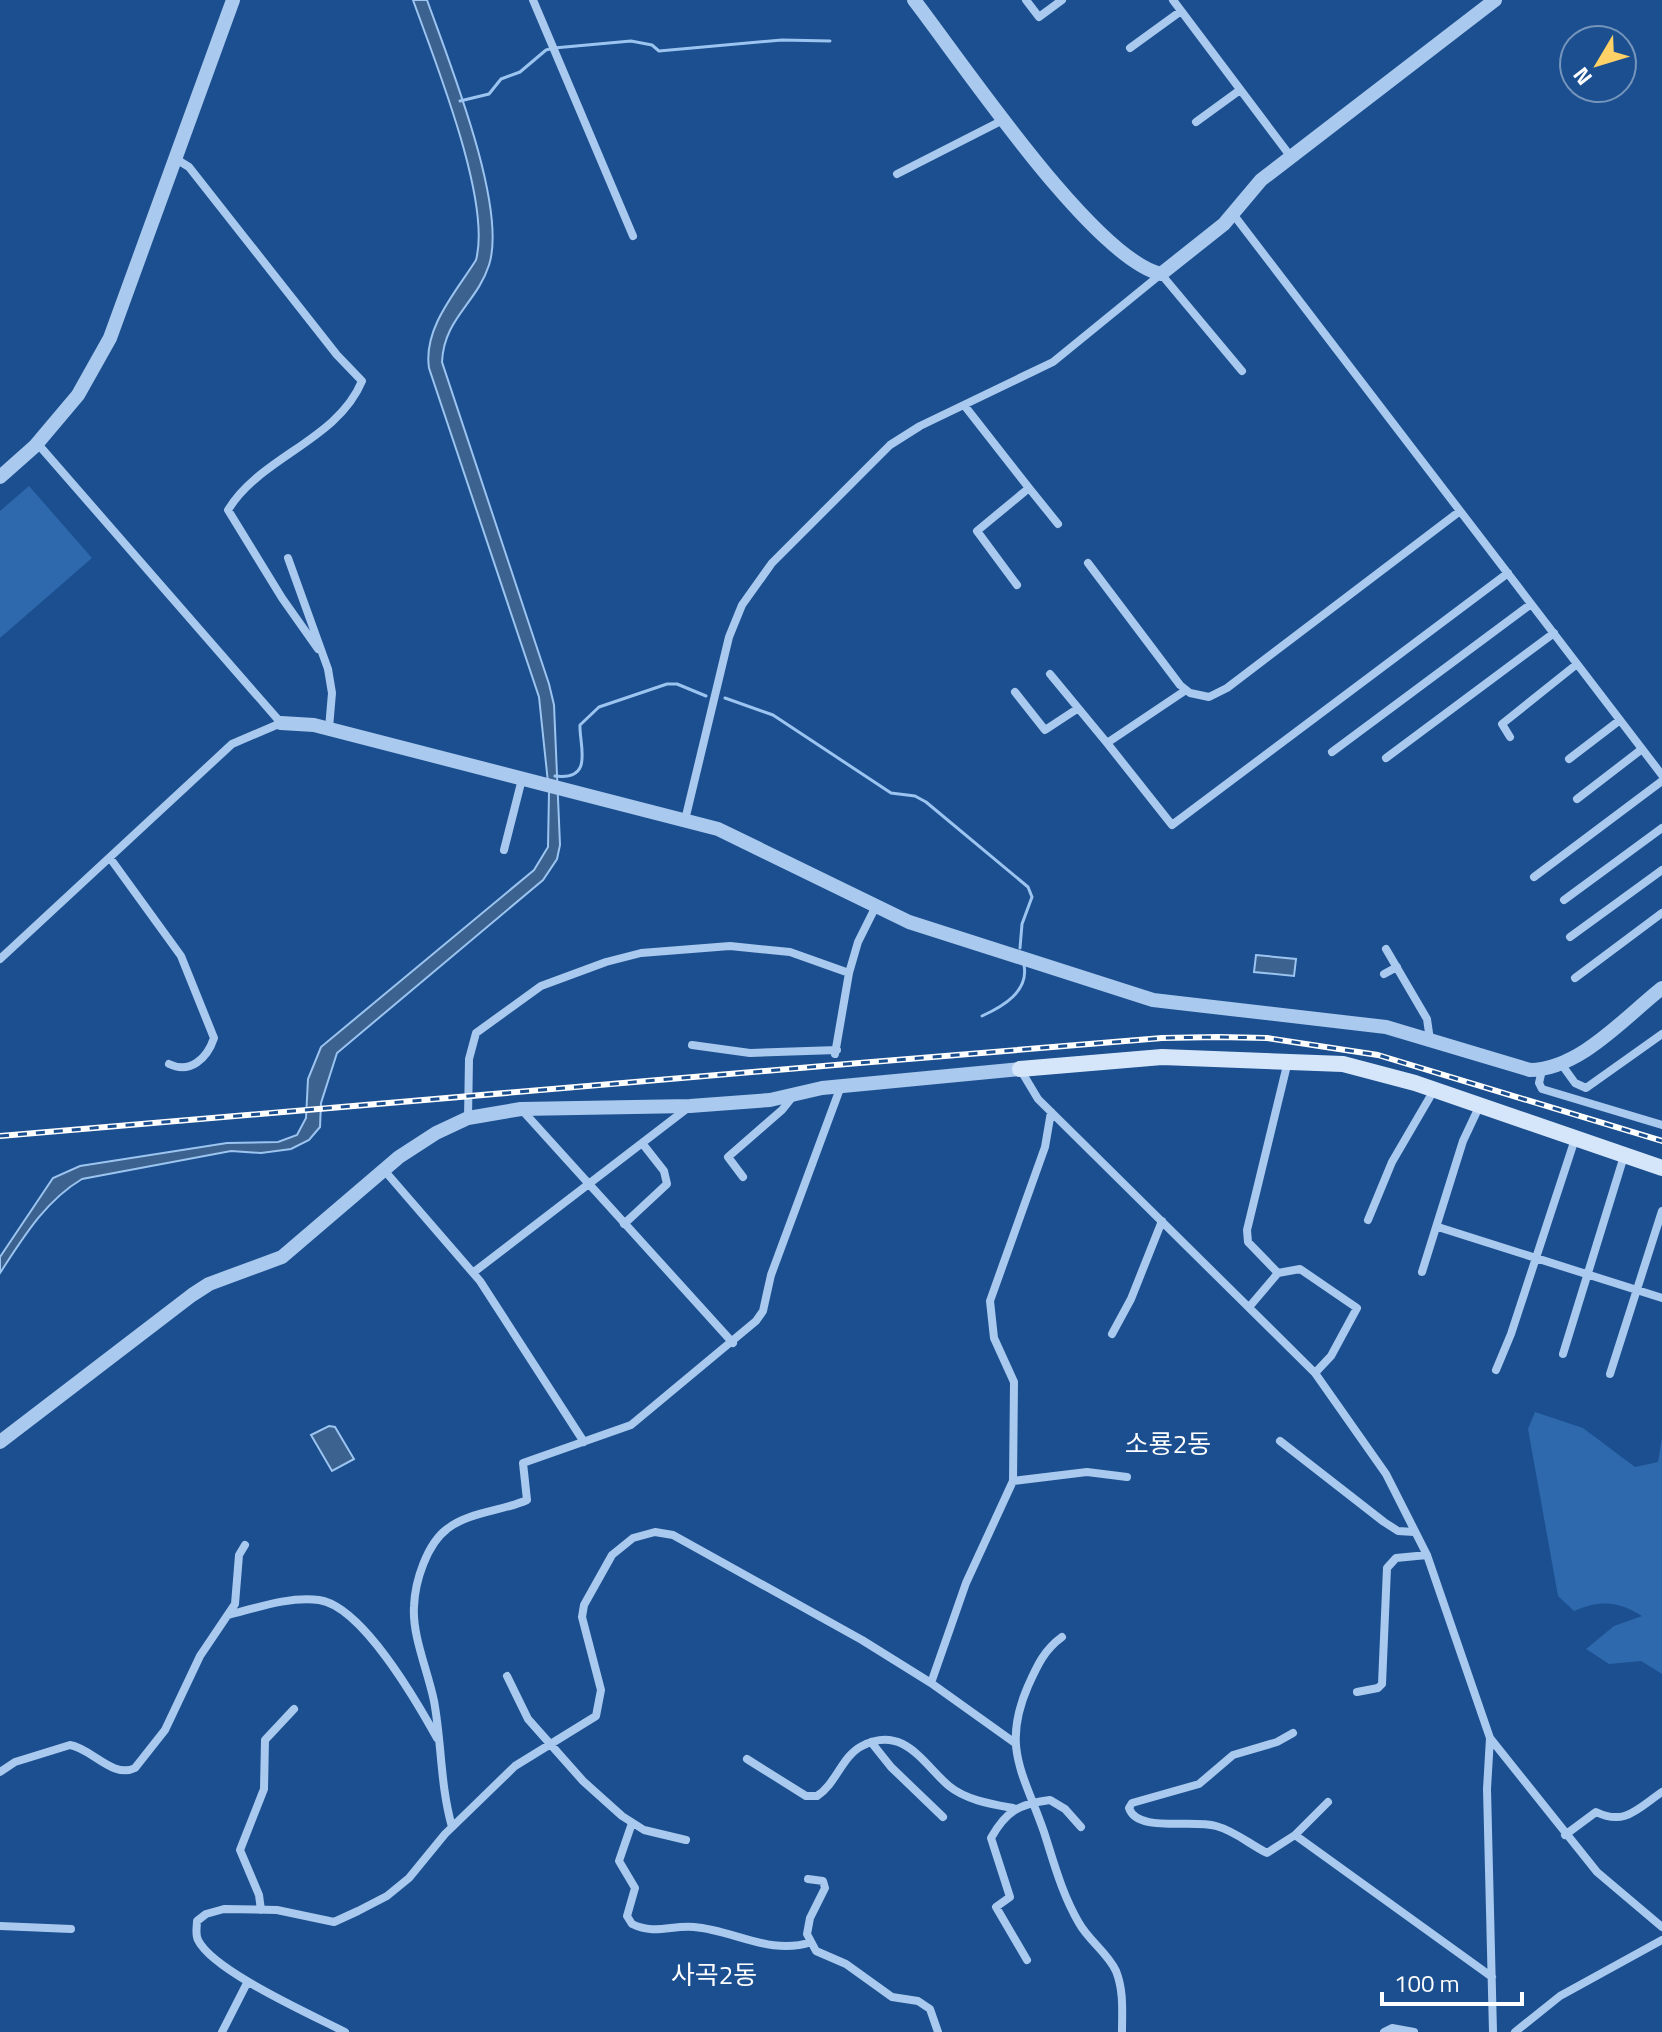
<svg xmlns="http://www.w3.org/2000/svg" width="1662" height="2032" font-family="'Titillium Web','Noto Sans KR',sans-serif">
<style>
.green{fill:#2e69ad}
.water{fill:#3c6290;stroke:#9cc4f0;stroke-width:2}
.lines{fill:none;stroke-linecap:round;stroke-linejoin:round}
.stream{stroke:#9cc4f0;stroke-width:3}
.minor{stroke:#a9c9ee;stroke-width:8}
.tertiary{stroke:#a9c9ee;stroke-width:14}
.secondary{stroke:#d6e6fa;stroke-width:16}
.rail-casing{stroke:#fff;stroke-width:6}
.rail{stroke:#1b4f8f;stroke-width:3;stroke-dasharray:9;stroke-linecap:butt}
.labels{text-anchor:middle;stroke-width:6;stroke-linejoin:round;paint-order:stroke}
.quarter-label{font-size:26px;fill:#fff;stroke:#1b4f8f}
</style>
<rect width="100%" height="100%" fill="#1b4f8f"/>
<path class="green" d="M 29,486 L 92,558 L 0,638 L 0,511 Z
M 1535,1412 L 1583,1428 L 1635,1467 L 1658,1462 L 1662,1438 L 1662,1674 L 1641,1661 L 1609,1664 L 1586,1649 L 1614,1626 L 1642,1616 C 1618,1601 1600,1600 1574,1611 L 1558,1596 L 1528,1429 Z"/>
<path class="water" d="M 413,0 L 427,0 C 448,59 508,207 489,265 C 477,303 444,318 442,362 L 549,684 L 554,705 L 560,845 L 557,859 L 543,880 L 337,1053 L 321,1103 L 320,1127 L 309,1140 L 291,1149 L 261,1153 L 231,1151 L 82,1179 C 45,1201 23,1238 0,1273 L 0,1257 L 53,1178 L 80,1166 L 227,1143 L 278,1142 L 297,1135 L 306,1118 L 308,1079 L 321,1047 L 534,870 L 548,847 L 549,792 L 539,697 L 429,368 C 423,328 456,292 476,260 C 492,201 434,59 413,0 Z
M 1256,955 L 1296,959 L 1294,976 L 1254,972 Z
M 329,1426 L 335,1427 L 354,1459 L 332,1471 L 311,1435 Z"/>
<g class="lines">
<path class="stream" d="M 460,101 L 489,94 L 501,79 L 520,72 L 546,50 L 554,48 L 631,41 L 652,45 L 659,51 L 782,40 L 830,41
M 725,698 L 773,715 L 891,793 L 915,796 L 926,802 L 1028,887 L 1032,897 L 1022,924 L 1020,948
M 555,776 C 595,781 579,745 580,725 L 599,707 L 667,684 L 677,684 L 706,696
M 982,1016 C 1004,1006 1029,991 1024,965"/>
<path class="minor" d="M 533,0 L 633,236
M 1026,0 L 1039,17 L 1062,0
M 1173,0 L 1291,157
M 1130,48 L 1181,11
M 1196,122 L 1240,90
M 176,159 L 189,167 L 337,355 L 362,381 C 337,441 261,456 228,510 L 282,598 L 318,649
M 897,174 L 1005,119
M 1233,214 L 1662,775
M 964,405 L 1029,488 L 977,531 L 1017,585
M 1029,488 L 1058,524
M 288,558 L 328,669 L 332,693 L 329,728
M 1088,563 L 1180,685 L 1190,693 L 1209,697 L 1227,688 L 1460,511
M 1050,674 L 1107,743 L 1186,690
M 1015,692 L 1045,730 L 1077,709
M 1510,737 L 1502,724 L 1577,664
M 1107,743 L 1172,825 L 1508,573
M 1332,752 L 1531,604
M 1386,758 L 1554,633
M 1569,759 L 1620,720
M 1577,799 L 1642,749
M 685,820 L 729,637 L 742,605 L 772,563 L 890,445 L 920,426 L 1053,362 L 1161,274 L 1242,371
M 504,850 L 522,779
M 110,858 L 181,956 L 214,1038 C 207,1059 190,1074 169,1064
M 1534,877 L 1662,781
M 1564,900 L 1662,828
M 1570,937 L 1662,870
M 1386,949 L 1427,1019 L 1430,1040
M 0,959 L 232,744 L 281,723 L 37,443
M 1384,974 L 1397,967
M 1575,978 L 1662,913
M 692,1045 L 750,1053 L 837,1050
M 835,1054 L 849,973 L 858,942 L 875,908
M 1562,1065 L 1575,1083 L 1586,1088 L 1662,1034
M 1020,1069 L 1038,1099 L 1315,1373 L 1386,1474 L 1427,1555 L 1490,1738 L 1597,1872 L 1662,1927
M 1542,1070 L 1539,1083 L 1542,1089 L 1662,1125
M 522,1110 L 733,1343
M 468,1118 L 469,1059 L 476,1033 L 541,986 L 606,962 L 641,953 L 730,946 L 790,952 L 849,973
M 384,1170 L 480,1281 L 584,1442
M 743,1177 L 728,1157 L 782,1110 L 794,1095
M 1368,1220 L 1392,1162 L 1434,1090
M 624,1224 L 667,1184 L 664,1171 L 642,1143
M 1438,1227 L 1662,1298
M 474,1272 L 689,1107
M 1422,1272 L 1463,1141 L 1479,1107
M 1278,1273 L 1300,1269 L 1357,1308 L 1331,1356 L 1315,1373
M 1250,1306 L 1278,1273 L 1248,1242 L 1247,1230 L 1288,1061
M 1112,1334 L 1131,1299 L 1162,1221
M 1563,1354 L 1624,1156
M 1496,1370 L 1511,1334 L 1575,1139
M 1610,1374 L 1662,1211
M 1280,1441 L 1384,1522 L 1398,1531 L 1414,1532
M 1013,1481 L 1087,1472 L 1127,1477
M 228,1615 C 256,1608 290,1596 319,1600 C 362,1606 417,1702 437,1738
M 1062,1637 C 1044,1650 1037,1666 1028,1686 C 1001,1748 1024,1774 1044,1832 C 1054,1863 1062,1894 1079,1923 C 1089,1941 1107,1952 1116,1971 C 1124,1991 1122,2012 1122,2032
M 507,1676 L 528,1719 L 583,1781 L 622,1816 L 644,1830 L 686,1840
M 931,1683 L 966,1583 L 1013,1481 L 1014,1382 L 994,1338 L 990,1301 L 1045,1147 L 1051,1112
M 1357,1692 L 1378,1688 L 1382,1684 L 1387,1568 L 1396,1558 L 1427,1555
M 1293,1733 L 1277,1742 L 1233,1755 L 1199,1784 L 1132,1803 L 1129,1808 C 1137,1833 1192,1819 1216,1826 C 1235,1831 1249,1844 1267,1853 L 1295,1835 L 1492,1977
M 1490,1738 L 1487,1789 L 1493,2032
M 871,1742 L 891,1767 L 943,1817
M 747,1759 L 806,1796 L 817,1796 C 836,1784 842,1756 862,1746 C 904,1724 924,1765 949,1786 C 966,1800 991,1804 1013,1808
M 0,1772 L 15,1762 L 70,1745 C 91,1748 113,1779 135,1768 L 165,1730 L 200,1656 L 235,1604 L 239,1555 L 245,1545
M 632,1823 L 619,1861 L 635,1888 L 627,1916 L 632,1924 C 655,1935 671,1925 694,1927 C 734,1930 771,1956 811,1942
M 452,1827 C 440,1784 442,1745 434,1701 C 428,1671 412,1636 414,1606 C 415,1581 427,1544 447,1529 C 468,1512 503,1511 527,1500 L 523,1463 L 631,1425 L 756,1321 L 763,1311 L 771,1275 L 841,1086
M 1295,1835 L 1328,1802
M 1565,1835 L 1596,1812 C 1625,1826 1637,1809 1662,1792
M 808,1879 L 823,1881 L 825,1888 L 810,1918 L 807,1934 L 816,1951 L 846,1964 L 892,1997 L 918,2001 L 930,2009 L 938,2032
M 261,1910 L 259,1895 L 240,1850 L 264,1789 L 265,1740 L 294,1709
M 0,1926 L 71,1929
M 1027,1960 L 996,1907 L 1010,1897 L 991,1838 C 1006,1811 1019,1804 1050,1800 L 1065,1809 L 1081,1827
M 222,2032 L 247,1983
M 345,2032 C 312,2015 213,1971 198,1940 C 195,1934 197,1927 197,1921 L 206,1914 L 224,1909 L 277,1910 L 334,1922 L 358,1911 L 387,1896 L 409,1878 L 445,1834 L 515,1766 L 596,1716 L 601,1690 L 582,1617 L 584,1605 L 612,1555 L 633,1538 L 655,1532 L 673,1535 L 862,1640 L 931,1683 L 1015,1743
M 1384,2032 L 1392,2028 L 1414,2032
M 1515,2032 L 1560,1996 L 1662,1940"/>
<path class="tertiary" d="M 914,0 C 962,62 1093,258 1161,274 L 1224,224 L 1261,180 L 1495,0
M 0,477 L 35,446 L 78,395 L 110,338 L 233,0
M 281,723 L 314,725 L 718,829 L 909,922 L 1153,1000 L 1386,1027 L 1530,1070 C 1580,1069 1624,1018 1662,988
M 0,1442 L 192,1295 L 209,1284 L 282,1257 L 399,1157 L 436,1133 L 468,1118 L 521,1109 L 690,1106 L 770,1100 L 822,1088 L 1020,1069"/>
<path class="secondary" d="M 1020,1069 L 1162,1057 L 1343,1064 L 1415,1083 L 1662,1168"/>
<defs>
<path id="rail" d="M 0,1136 L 835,1065 L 1162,1038 L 1218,1037 L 1267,1038 L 1378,1055 L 1662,1141"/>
</defs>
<use href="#rail" class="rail-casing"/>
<use href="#rail" class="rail"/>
</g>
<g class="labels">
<g class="quarter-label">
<text x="1168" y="1453">소룡2동</text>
<text x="714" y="1984">사곡2동</text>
</g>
</g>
<g transform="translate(1598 64) rotate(232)"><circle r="38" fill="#1b4f8f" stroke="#7695bc" stroke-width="2"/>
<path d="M0-6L14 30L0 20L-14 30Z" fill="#ffd166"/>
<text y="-12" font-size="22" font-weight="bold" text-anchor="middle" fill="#ffffff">N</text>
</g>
<path d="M1382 1992v12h140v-12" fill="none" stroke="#ffffff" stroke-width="4"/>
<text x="1394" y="1992" font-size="24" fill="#ffffff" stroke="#1b4f8f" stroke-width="6" paint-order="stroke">100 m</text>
</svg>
